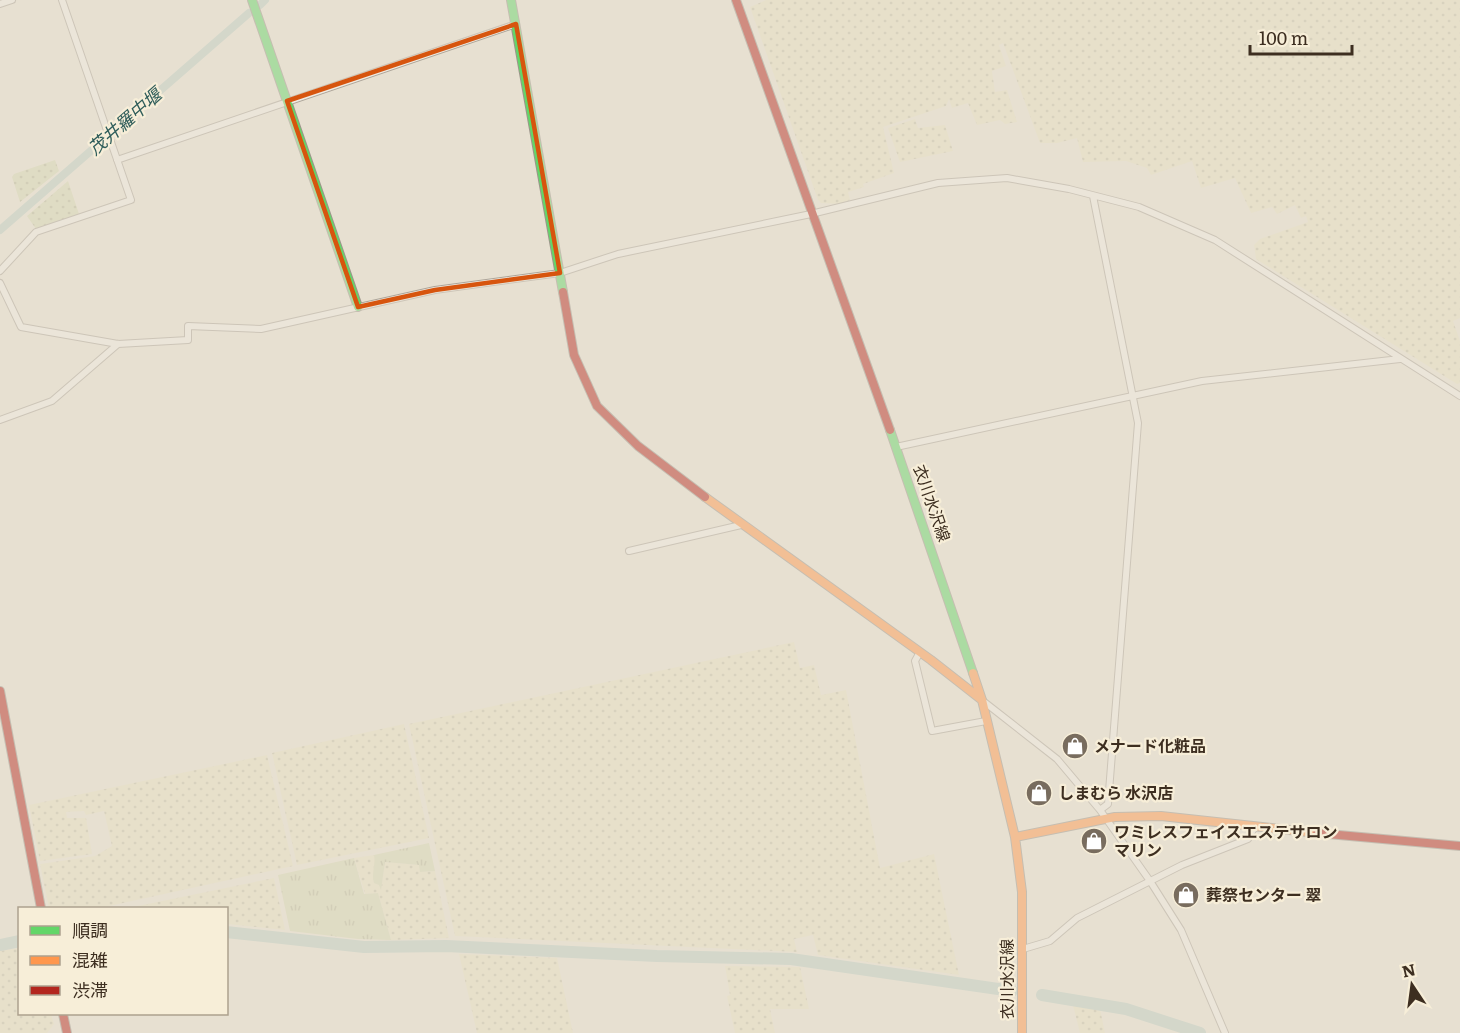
<svg xmlns="http://www.w3.org/2000/svg" width="1460" height="1033" font-family="Literata,'Noto Sans JP',serif">
<style>
.farmland{fill:url(#farmland-dots)}
.grass{fill:url(#grass-tufts)}
.park{fill:url(#park-dots)}
.lines{fill:none;stroke-linecap:round;stroke-linejoin:round}
.canal{stroke:#bcccc2;stroke-width:8}
.river{stroke:#bcccc2;stroke-width:12}
.street-casing{stroke:#ada599;stroke-width:8}
.fast-casing{stroke:#9c958a;stroke-width:10}
.slow-casing{stroke:#9c958a;stroke-width:10}
.jam-casing{stroke:#9c958a;stroke-width:10}
.street{stroke:#efebe3;stroke-width:6}
.fast{stroke:#63d668;stroke-width:8}
.slow{stroke:#ff974d;stroke-width:8}
.jam{stroke:#b3261e;stroke-width:8}
.marked{fill:none;stroke:#d7550e;stroke-width:4.5;stroke-linejoin:round}
.labels{text-anchor:middle;stroke-width:4.5;stroke-linejoin:round;paint-order:stroke}
.street-label{font-size:16px;fill:#3d2e20;stroke:#f7eed8}
.poi-label{font-size:16px;font-weight:bold;fill:#3d2e20;stroke:#f7eed8;text-anchor:start}
.water-label{font-size:18px;font-style:italic;fill:#2f5d5a;stroke:#f7eed8}
</style>
<defs>
<pattern id="farmland-dots" width="8" height="8" patternUnits="userSpaceOnUse" patternTransform="scale(1.5)"><rect width="8" height="8" fill="#e6dfc2"/><path d="M2 2h.1M6 6h.1" fill="none" stroke="#c6c0a6" stroke-width="1.8" stroke-linecap="round"/></pattern>
<pattern id="grass-tufts" width="24" height="20" patternUnits="userSpaceOnUse" patternTransform="scale(1.5)"><rect width="24" height="20" fill="#d6d7b3"/><path d="M3 7l-1-3M5 7V3M7 7l1-3M15 17l-1-3M17 17v-4M19 17l1-3" fill="none" stroke="#b9b99a"/></pattern>
<pattern id="park-dots" width="8" height="8" patternUnits="userSpaceOnUse" patternTransform="scale(1.5)"><rect width="8" height="8" fill="#d6d7b3"/><path d="M2 2h.1M6 6h.1" fill="none" stroke="#b9b99a" stroke-width="1.8" stroke-linecap="round"/></pattern>
</defs>
<rect width="100%" height="100%" fill="#e7e0d1"/>
<path class="farmland" d="M 766,0 L 1460,0 L 1460,318 L 1453,321 L 1460,341 L 1460,383 L 1457,384 L 1256,259 L 1254,245 L 1260,239 L 1308,222 L 1306,216 L 1301,218 L 1295,205 L 1277,214 L 1272,207 L 1251,213 L 1235,178 L 1201,188 L 1192,161 L 1151,175 L 1147,168 L 1126,161 L 1083,162 L 1077,138 L 1057,143 L 1040,143 L 1003,43 L 999,45 L 1006,66 L 992,71 L 995,92 L 1007,90 L 1017,122 L 1005,124 L 1000,120 L 977,125 L 968,103 L 952,108 L 949,99 L 946,106 L 883,127 L 894,173 L 863,184 L 864,187 L 848,192 L 850,200 L 840,204 L 821,203 L 818,200 L 750,7 Z
M 915,119 L 918,128 L 945,125 L 953,151 L 900,162 L 888,128 Z
M 794,642 L 800,668 L 814,665 L 821,695 L 846,690 L 880,868 L 934,854 L 959,975 L 818,955 L 813,935 L 794,939 L 797,952 L 455,936 L 409,724 Z
M 404,724 L 429,838 L 297,865 L 272,753 Z
M 267,755 L 293,866 L 100,908 L 49,908 L 40,864 L 95,856 L 112,846 L 104,811 L 86,815 L 84,811 L 66,812 L 67,818 L 86,818 L 92,854 L 40,861 L 29,805 Z
M 374,855 L 381,888 L 385,862 L 420,865 L 420,872 L 435,871 L 449,938 L 391,940 L 378,893 L 365,894 L 354,858 Z
M 274,878 L 285,930 L 227,924 L 226,908 L 128,908 Z
M 19,948 L 20,1014 L 51,1014 L 54,1024 L 47,1033 L 0,1033 L 0,951 Z
M 459,954 L 557,958 L 573,1033 L 477,1033 Z
M 725,966 L 800,967 L 809,1009 L 770,1009 L 775,1033 L 735,1033 L 727,996 L 730,995 Z
M 1073,1005 L 1100,1009 L 1105,1033 L 1080,1033 Z"/>
<path class="grass" d="M 429,843 L 435,871 L 420,872 L 419,865 L 385,862 L 381,890 L 379,885 L 374,883 C 371,873 376,865 374,855 Z
M 354,858 L 364,894 L 378,893 L 391,940 L 358,939 L 290,931 L 278,875 Z"/>
<path class="park" d="M 55,160 L 59,171 L 20,202 L 12,177 L 14,174 Z
M 68,181 L 79,214 L 36,229 L 27,216 Z"/>
<g class="lines">
<path class="canal" d="M 260,5 L 265,0
M 0,230 L 249,13"/>
<path class="river" d="M 226,932 L 364,947 L 446,946 L 657,956 L 791,959 L 1012,991
M 0,945 L 20,941
M 1042,995 L 1126,1009 L 1200,1033"/>
<defs>
<path id="street" d="M 0,4 L 12,0
M 117,160 L 516,24
M 1093,196 L 1138,423 L 1108,804 L 1100,810
M 0,271 L 36,232 L 131,200 L 62,0
M 0,283 L 21,327 L 118,344 L 188,340 L 188,326 L 261,329 L 435,290 L 560,273 L 618,254 L 811,214 L 938,183 L 1007,178 L 1069,189 L 1139,207 L 1215,240 L 1460,396
M 0,420 L 52,401 L 118,344
M 896,447 L 1202,381 L 1400,359
M 629,551 L 741,525
M 920,652 L 915,661 L 932,731 L 986,721
M 983,701 L 1057,759 L 1100,810 L 1150,881 L 1181,930 L 1225,1033
M 1023,949 L 1050,941 L 1077,918 L 1182,865 L 1248,839 L 1254,828"/>
<path id="fast" d="M 252,0 L 358,307
M 511,0 L 563,292
M 890,430 L 973,673"/>
<path id="slow" d="M 705,497 L 931,660 L 982,700
M 973,673 L 982,700 L 1015,837 L 1022,892 L 1022,1033
M 1015,837 L 1115,817 L 1161,816 L 1317,833"/>
<path id="jam" d="M 736,0 L 890,430
M 563,292 L 574,355 L 597,406 L 638,446 L 705,497
M 0,691 L 41,908
M 1317,833 L 1460,846
M 63,1014 L 67,1033"/>
</defs>
<use href="#street" class="street-casing"/>
<use href="#fast" class="fast-casing"/>
<use href="#slow" class="slow-casing"/>
<use href="#jam" class="jam-casing"/>
<use href="#street" class="street"/>
<use href="#fast" class="fast"/>
<use href="#slow" class="slow"/>
<use href="#jam" class="jam"/>
</g>
<path d="M0 0H1460V1033H0ZM 516,24 L 560,273 L 435,290 L 358,307 L 287,101 Z" fill="#e7e0d1" fill-opacity=".55" fill-rule="evenodd"/>
<path class="marked" d="M 516,24 L 560,273 L 435,290 L 358,307 L 287,101 Z"/>
<defs>
<symbol id="shop-disc" viewBox="-11 -11 22 22"><circle r="9.5" fill="#786c5e" stroke="#f7eed8"/><path d="M-5-2.5h2.3a2.7 3.5 0 0 1 5.4 0H5L5.5 6h-11ZM-1.5-2.5h3a1.5 2.3 0 0 0-3 0Z" fill="#fff"/></symbol>
</defs>
<g fill-rule="evenodd">
<use href="#shop-disc" x="1060" y="731" width="30" height="30"/>
<use href="#shop-disc" x="1024" y="778" width="30" height="30"/>
<use href="#shop-disc" x="1079" y="826" width="30" height="30"/>
<use href="#shop-disc" x="1171" y="880" width="30" height="30"/>
</g>
<g class="labels">
<g class="street-label">
<text transform="translate(932 503) rotate(71)" y="6">衣川水沢線</text>
<text transform="translate(1007 979) rotate(-90)" y="6">衣川水沢線</text>
</g>
<g class="poi-label">
<text x="1094" y="752">メナード化粧品</text>
<text x="1058" y="799">しまむら 水沢店</text>
<text x="1114" y="838">ワミレスフェイスエステサロン<tspan x="1114" dy="18">マリン</tspan></text>
<text x="1206" y="901">葬祭センター 翠</text>
</g>
<g class="water-label">
<text transform="translate(125 122) rotate(-41)" y="6">茂井羅中堰</text>
</g>
</g>
<rect x="18" y="907" width="210" height="108" fill="#f7eed8" stroke="#ada18e" stroke-width="1.5"/>
<rect x="30" y="926" width="30" height="9" fill="#63d668" stroke="#ada18e" stroke-width="1.5"/>
<text x="72" y="937" font-size="18" fill="#3d2e20">順調</text>
<rect x="30" y="956" width="30" height="9" fill="#ff974d" stroke="#ada18e" stroke-width="1.5"/>
<text x="72" y="967" font-size="18" fill="#3d2e20">混雑</text>
<rect x="30" y="986" width="30" height="9" fill="#b3261e" stroke="#ada18e" stroke-width="1.5"/>
<text x="72" y="997" font-size="18" fill="#3d2e20">渋滞</text>
<g transform="translate(1412 985) rotate(347)" stroke="#f7eed8" stroke-width="4.5" paint-order="stroke">
<path d="M0-4.5L10 22L0 15L-10 22Z" fill="#3d2e20"/>
<text y="-9" font-size="16" font-weight="bold" text-anchor="middle" fill="#3d2e20">N</text>
</g>
<path d="M1250 45v9h102v-9" fill="none" stroke="#3d2e20" stroke-width="3"/>
<text x="1259" y="45" font-size="18" fill="#3d2e20" stroke="#f7eed8" stroke-width="4.5" paint-order="stroke">100 m</text>
</svg>
